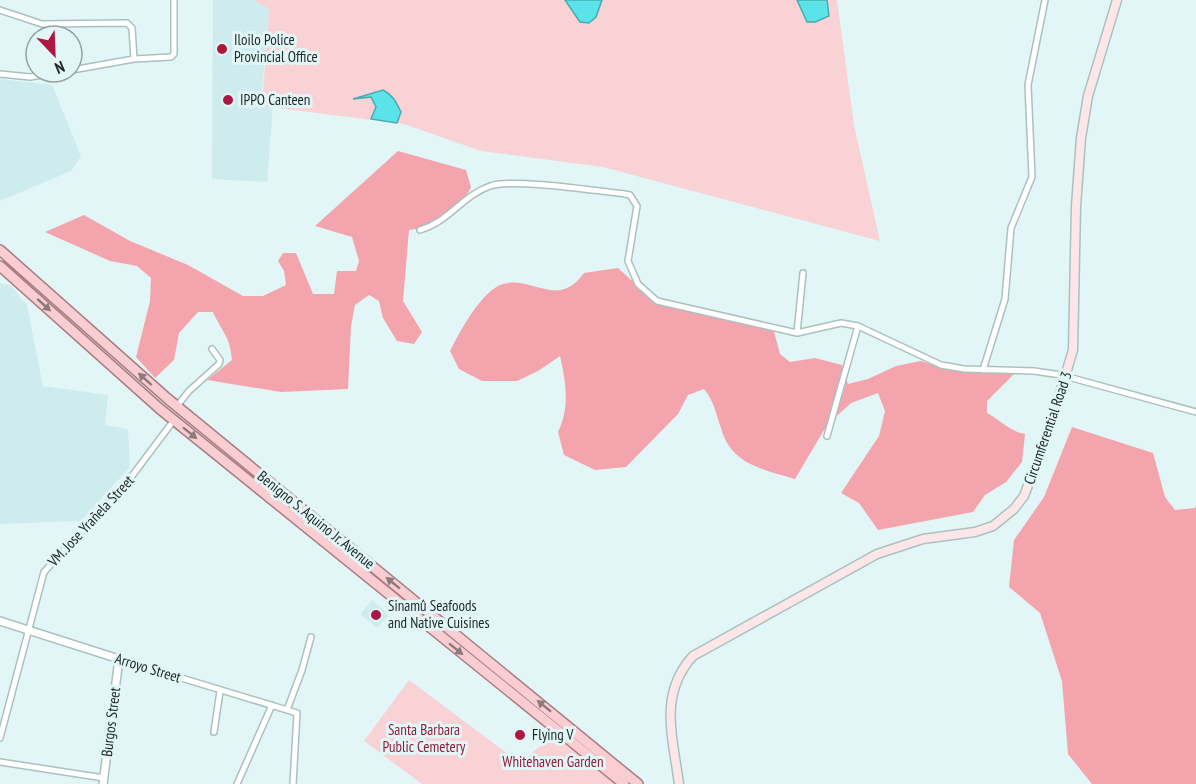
<svg xmlns="http://www.w3.org/2000/svg" width="1196" height="784" font-family="'PT Sans Narrow',sans-serif">
<style>
.built{fill:#ceeced}
.green{fill:#f8d2d5}
.forest{fill:#f4a4ac}
.water{fill:#5ae4ea;stroke:#48abaf;stroke-width:1.5}
.lines{fill:none;stroke-linecap:round;stroke-linejoin:round}
.minor-casing{stroke:#acc0c0;stroke-width:8}
.tertiary-casing{stroke:#acc0c0;stroke-width:10}
.secondary-casing{stroke:#acc0c0;stroke-width:11}
.primary-casing{stroke:#aa7c81;stroke-width:12}
.minor{stroke:#fff;stroke-width:5}
.tertiary{stroke:#fff;stroke-width:7}
.secondary{stroke:#fce6e8;stroke-width:8}
.primary{stroke:#f9cdd1;stroke-width:9}
.oneway{fill:#8c7a7c}
.poi-dot{fill:#ac1842;stroke:#e2f6f7;stroke-width:2}
.labels{text-anchor:middle;stroke-width:6;stroke-linejoin:round;paint-order:stroke}
.poi-label{font-size:15px;fill:#1e2626;stroke:#e2f6f7;text-anchor:start}
.street-label{font-size:15px;fill:#1e2626;stroke:#e2f6f7}
.park-label{font-size:15px;fill:#901e39;stroke:#e2f6f7}
</style>
<rect width="100%" height="100%" fill="#e2f6f7"/>
<path class="built" d="M 213,0 L 253,0 L 269,9 L 261,104 L 273,105 L 267,182 L 212,179 Z
M 0,79 L 52,85 L 81,156 L 71,171 L 0,201 Z
M 0,283 L 11,286 L 27,305 L 43,386 L 108,395 L 105,425 L 128,429 L 130,467 L 81,521 L 0,524 Z
M 372,600 L 389,615 L 377,628 L 360,614 Z"/>
<path class="green" d="M 253,0 L 837,0 L 854,125 L 880,241 L 603,167 L 481,151 L 404,124 L 262,106 L 269,9 Z
M 409,680 L 520,763 L 553,735 L 615,784 L 422,784 L 364,741 Z"/>
<path class="forest" d="M 398,151 L 466,170 L 471,187 C 455,218 443,226 409,230 L 403,301 L 422,332 L 414,344 L 397,341 L 383,318 L 379,301 L 369,295 L 355,305 L 351,326 L 348,389 L 281,392 L 207,380 L 232,360 C 230,336 223,334 213,312 L 198,312 L 179,333 L 174,360 L 155,378 L 136,357 L 150,301 L 151,278 L 137,266 L 110,261 L 45,232 L 84,215 L 130,241 L 188,265 L 243,296 L 263,296 L 286,285 L 284,271 L 278,261 L 283,253 L 296,253 L 313,294 L 334,294 L 337,271 L 356,271 L 359,261 L 352,237 L 315,226 Z
M 618,268 L 653,300 L 773,328 L 780,354 L 790,362 L 815,358 L 842,365 L 848,384 L 868,379 L 896,366 L 921,361 L 942,368 L 1017,371 L 987,401 L 987,413 C 1000,420 1011,432 1025,434 L 1022,462 L 1006,482 L 985,495 L 973,512 L 878,530 L 859,503 L 841,493 L 879,436 L 885,411 L 878,393 L 851,403 L 827,425 L 795,479 C 763,469 731,465 721,428 C 716,414 714,401 704,389 L 688,395 L 678,414 L 626,467 L 595,470 L 564,455 L 558,432 C 570,408 566,382 560,356 L 538,371 L 517,381 L 482,381 L 459,369 L 450,351 C 459,333 479,296 498,286 C 529,271 556,312 584,273 Z
M 1072,427 L 1153,453 L 1165,497 L 1175,510 L 1195,508 L 1196,505 L 1196,784 L 1092,784 L 1068,754 L 1062,681 L 1040,613 L 1009,587 L 1014,540 L 1044,497 Z"/>
<path class="water" d="M 565,0 L 602,0 L 596,17 L 589,23 L 580,22 Z
M 797,0 L 827,0 L 829,16 L 815,22 L 807,22 Z
M 383,90 C 393,95 396,102 401,112 L 397,123 L 371,119 L 376,107 L 371,97 L 353,99 Z"/>
<g class="lines">
<defs>
<path id="minor" d="M 0,10 L 42,24 L 127,23 L 132,28 L 134,59
M 72,70 L 134,59 L 171,57 L 174,54 L 174,0
M 0,74 L 30,77 L 62,72
M 420,230 C 450,221 462,196 490,186 C 511,178 598,191 625,194 L 630,195 L 637,206 L 628,261 L 638,284 L 657,301 L 797,333 L 841,323 L 858,326 L 941,365 L 964,369 L 1034,371 L 1061,375 L 1196,412
M 797,333 L 803,273
M 983,370 L 1005,299 L 1011,228 L 1032,177 L 1028,85 L 1045,0
M 177,406 L 189,391 L 219,364 L 220,360 L 212,349
M 827,436 L 858,326
M 119,659 L 297,713 L 293,784
M 287,710 L 302,670 L 311,637
M 214,732 L 220,691
M 0,738 L 44,572 L 132,476 L 174,420
M 0,762 L 104,778
M 237,784 L 272,705"/>
<path id="tertiary" d="M 0,621 L 119,659 L 103,784"/>
<path id="secondary" d="M 679,784 C 673,738 658,694 693,656 L 877,554 L 923,539 L 975,532 L 993,526 L 1014,509 L 1024,496 L 1048,433 L 1073,350 L 1076,206 L 1081,138 L 1088,96 L 1117,0"/>
<path id="primary" d="M 0,250 L 168,399 L 638,784
M 0,266 L 160,409 L 624,784"/>
</defs>
<use href="#minor" class="minor-casing"/>
<use href="#tertiary" class="tertiary-casing"/>
<use href="#secondary" class="secondary-casing"/>
<use href="#primary" class="primary-casing"/>
<use href="#minor" class="minor"/>
<use href="#tertiary" class="tertiary"/>
<use href="#secondary" class="secondary"/>
<use href="#primary" class="primary"/>
</g>
<defs><path id="oneway-solid" d="M-6-.8H1V-3.2L6.5 0L1 3.2V.8H-6Z" transform="scale(1.5)"/></defs>
<g class="oneway">
<use href="#oneway-solid" transform="translate(44 305) rotate(42)"/>
<use href="#oneway-solid" transform="translate(145 379) rotate(-138)"/>
<use href="#oneway-solid" transform="translate(190 433) rotate(39)"/>
<use href="#oneway-solid" transform="translate(393 583) rotate(-141)"/>
<use href="#oneway-solid" transform="translate(456 649) rotate(39)"/>
<use href="#oneway-solid" transform="translate(544 706) rotate(-141)"/>
</g>
<g class="poi-dot">
<circle cx="222" cy="49" r="6"/>
<circle cx="228" cy="100" r="6"/>
<circle cx="376" cy="615" r="6"/>
<circle cx="520" cy="735" r="6"/>
</g>
<g class="labels">
<g class="poi-label">
<text x="234" y="45">Iloilo Police<tspan x="234" dy="17">Provincial Office</tspan></text>
<text x="240" y="105">IPPO Canteen</text>
<text x="388" y="611">Sinamû Seafoods<tspan x="388" dy="17">and Native Cuisines</tspan></text>
<text x="532" y="740">Flying V</text>
</g>
<g class="street-label">
<text transform="translate(1048 428) rotate(-71)" y="5">Circumferential Road 3</text>
<text transform="translate(316 520) rotate(39)" y="5">Benigno S. Aquino Jr. Avenue</text>
<text transform="translate(91 521) rotate(-47)" y="5">VM. Jose Yrañela Street</text>
<text transform="translate(148 668) rotate(17)" y="5">Arroyo Street</text>
<text transform="translate(111 722) rotate(-83)" y="5">Burgos Street</text>
</g>
<g class="park-label">
<text x="424" y="735">Santa Barbara<tspan x="424" dy="17">Public Cemetery</tspan></text>
<text x="553" y="767">Whitehaven Garden</text>
</g>
</g>
<g transform="translate(54 54) rotate(157)"><circle r="28" fill="#e2f6f7" stroke="#94a3a3" stroke-width="1.5"/>
<path d="M0-4.5L10 22L0 15L-10 22Z" fill="#ac1842"/>
<text y="-9" font-size="16" font-weight="bold" text-anchor="middle" fill="#1e2626">N</text>
</g>
</svg>
